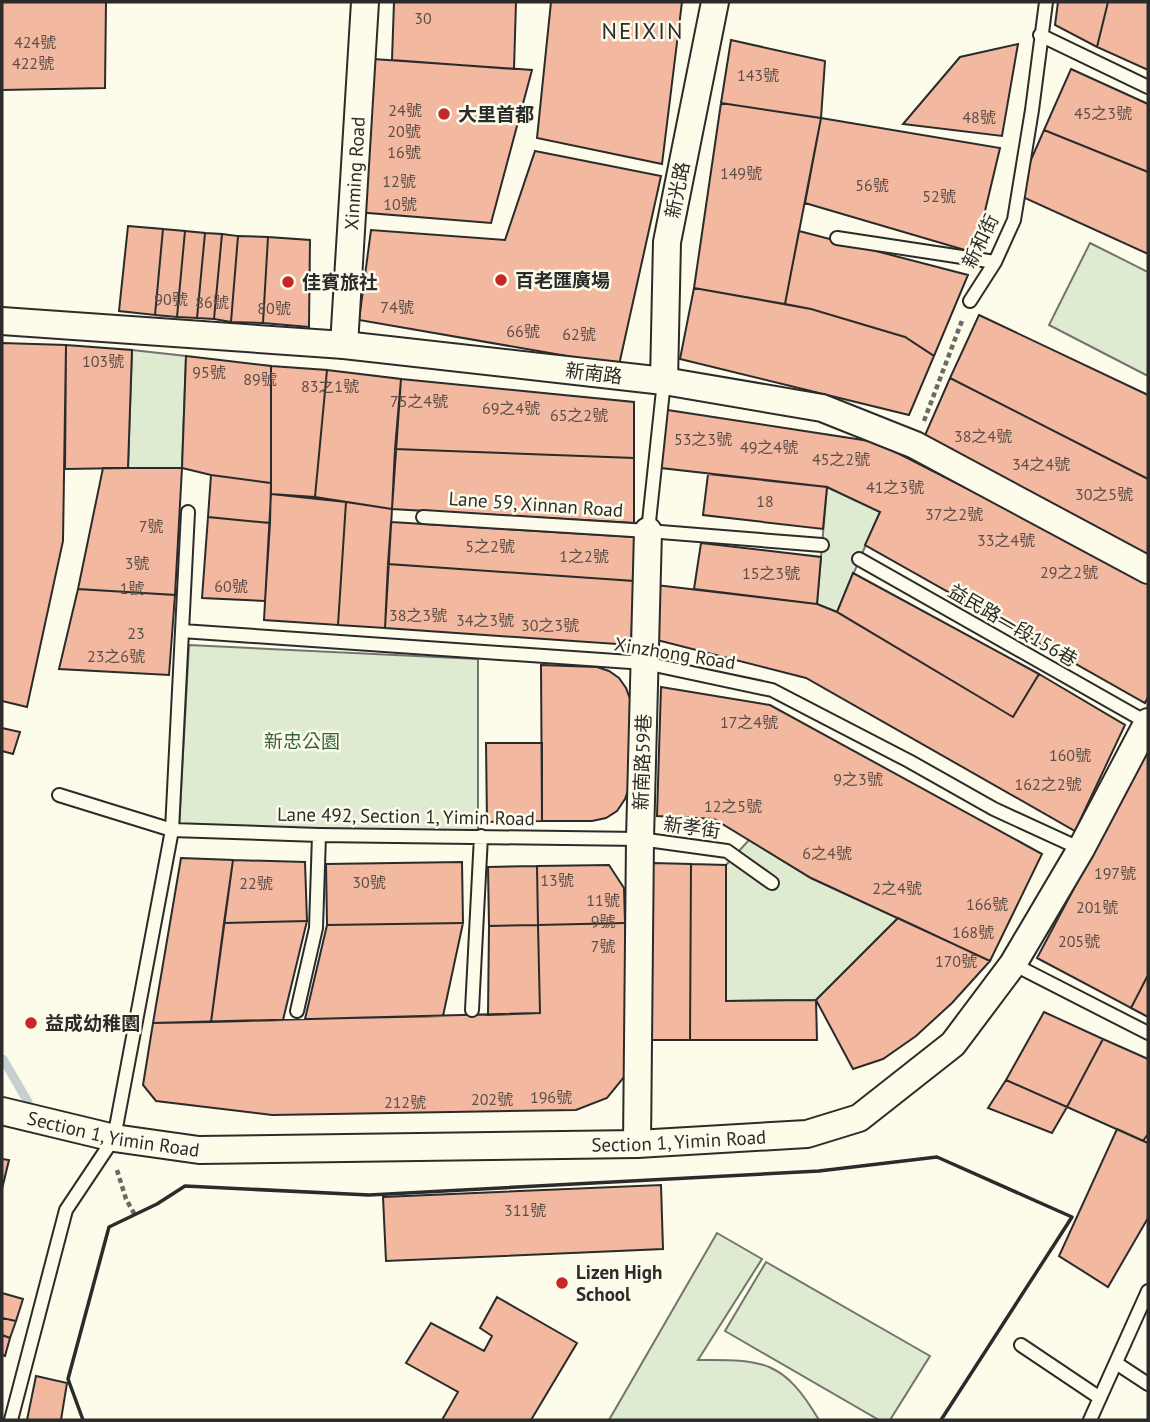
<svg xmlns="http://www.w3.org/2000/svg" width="1150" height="1422" font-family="'PT Sans','Noto Sans TC',sans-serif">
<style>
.green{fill:#deebd1;stroke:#74746e;stroke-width:2}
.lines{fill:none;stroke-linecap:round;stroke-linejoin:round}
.stream{stroke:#c7d0d0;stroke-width:9}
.building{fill:#f2b8a0;stroke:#2b2b2b;stroke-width:2}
.service-casing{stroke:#2b2b2b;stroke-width:16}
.minor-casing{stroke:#2b2b2b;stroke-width:30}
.path{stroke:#6a6964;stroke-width:4.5;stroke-dasharray:5 3.5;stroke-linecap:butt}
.service{stroke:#fdfbea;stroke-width:12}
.minor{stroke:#fdfbea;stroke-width:26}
.wall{stroke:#2b2b2b;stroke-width:3.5}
.poi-dot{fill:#c62828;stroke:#fdfbea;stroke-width:2.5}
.labels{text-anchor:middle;stroke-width:5;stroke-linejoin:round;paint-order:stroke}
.number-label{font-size:16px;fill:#5d4e48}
.poi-label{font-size:19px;font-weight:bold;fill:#2b2b2b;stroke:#fdfbea;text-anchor:start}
.street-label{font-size:19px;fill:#2b2b2b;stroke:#fdfbea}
.park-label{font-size:19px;fill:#34623c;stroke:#fdfbea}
.quarter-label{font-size:23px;letter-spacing:2px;fill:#2b2b2b;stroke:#fdfbea}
</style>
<rect width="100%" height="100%" fill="#fdfbea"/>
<path class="green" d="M 1090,243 L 1148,272 L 1148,376 L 1049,325 Z
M 132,350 L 186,356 L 182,468 L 128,468 Z
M 827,487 L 880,512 L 837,612 L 817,604 Z
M 189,645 L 478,659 L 478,834 L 179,828 Z
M 749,840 L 811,878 L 898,918 L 816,1000 L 726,1001 L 726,865 Z
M 717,1233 L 762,1259 L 698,1360 C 764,1359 784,1361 819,1420 L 609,1420 Z
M 766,1262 L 930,1356 L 890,1420 L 879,1420 L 725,1331 Z"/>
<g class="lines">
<path class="stream" d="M 3,1059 L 28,1102"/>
</g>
<path class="building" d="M 2,2 L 106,2 L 105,88 L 2,90 Z
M 394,2 L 516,2 L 514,69 L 392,60 Z
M 551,2 L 682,2 L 662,164 L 537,138 Z
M 1058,2 L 1108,2 L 1097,47 L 1055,25 Z
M 1108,2 L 1148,2 L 1148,70 L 1097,47 Z
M 731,40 L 825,61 L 821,118 L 721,103 Z
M 1018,44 L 1002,136 L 903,124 L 960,57 Z
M 373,59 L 532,70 L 491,223 L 356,212 Z
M 1071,69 L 1148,104 L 1148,172 L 1044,130 Z
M 721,103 L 821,118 L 785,304 L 694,288 Z
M 821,118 L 1000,148 L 975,253 L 805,203 Z
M 1044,130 L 1148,172 L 1148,254 L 1016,194 Z
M 535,151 L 661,176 L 619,365 L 359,320 L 371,230 L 505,240 Z
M 128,226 L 163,229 L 155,315 L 119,311 Z
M 163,229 L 185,231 L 177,317 L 155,315 Z
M 185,231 L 205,233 L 197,318 L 177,317 Z
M 799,231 L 968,275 L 934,356 L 905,337 L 811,309 L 785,304 Z
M 205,233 L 222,234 L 214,319 L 197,318 Z
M 222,234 L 238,236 L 231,322 L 214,319 Z
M 238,236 L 268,237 L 263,323 L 231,322 Z
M 268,237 L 310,240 L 309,327 L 263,323 Z
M 694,288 L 811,309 L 905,337 L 934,356 L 909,415 L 680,359 Z
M 979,315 L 1148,395 L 1148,479 L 950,378 Z
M 2,343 L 66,345 L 63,541 L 27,707 L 2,701 Z
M 66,345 L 132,350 L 128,468 L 65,469 Z
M 186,356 L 271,366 L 271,483 L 211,475 L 182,468 Z
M 271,366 L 327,370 L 315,497 L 271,494 Z
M 327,370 L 401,379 L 392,509 L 315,497 Z
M 950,378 L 1148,479 L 1148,564 L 922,442 Z
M 401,379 L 634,402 L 634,458 L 395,449 Z
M 661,409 L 876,442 L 1148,581 L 1148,697 L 1145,703 L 865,545 L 880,512 L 827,487 L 661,468 Z
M 395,449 L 634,458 L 634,523 L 392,509 Z
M 103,468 L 182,468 L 175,595 L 78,589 Z
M 708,474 L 827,487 L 823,529 L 703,515 Z
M 211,475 L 271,483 L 270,523 L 208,517 Z
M 271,494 L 346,502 L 338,625 L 264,620 Z
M 346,502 L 392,509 L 385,628 L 338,625 Z
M 208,517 L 270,523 L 265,601 L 202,598 Z
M 391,522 L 636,537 L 634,581 L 388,564 Z
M 701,543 L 821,557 L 817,604 L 694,589 Z
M 388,564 L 634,581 L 631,645 L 385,628 Z
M 853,573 L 1039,674 L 1013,717 L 837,612 Z
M 656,585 L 817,604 L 837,612 L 1013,717 L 1039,674 L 1125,725 L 1075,831 L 806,678 L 653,639 Z
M 78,589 L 175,595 L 169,675 L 59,669 Z
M 541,665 L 597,667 L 609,671 L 619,678 L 626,688 L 630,699 L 629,788 L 625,799 L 617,811 L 606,818 L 592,821 L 542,821 Z
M 661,687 L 770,705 L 1042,854 L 990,961 L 811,878 L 714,819 L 657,816 Z
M 2,728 L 20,732 L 13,754 L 2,751 Z
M 486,743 L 542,743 L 542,821 L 487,822 Z
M 1148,749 L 1148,975 L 1131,1008 L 1037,958 Z
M 181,858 L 233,860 L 211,1022 L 153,1023 Z
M 233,860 L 305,862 L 307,921 L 224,923 Z
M 462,862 L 463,923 L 327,925 L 326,864 Z
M 652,863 L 691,864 L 690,1040 L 650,1040 Z
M 691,864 L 726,865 L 726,1001 L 816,1000 L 817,1040 L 690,1040 Z
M 609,865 L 624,888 L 625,923 L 538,925 L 537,866 Z
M 537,866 L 538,925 L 489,926 L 488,867 Z
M 898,918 L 990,961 L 952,1003 L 916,1036 L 883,1059 L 853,1069 L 816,1000 Z
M 307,921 L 283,1020 L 211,1022 L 224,923 Z
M 463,923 L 443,1016 L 305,1019 L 327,925 Z
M 625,923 L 625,1076 L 607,1098 L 576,1110 L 272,1115 L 156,1101 L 143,1085 L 153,1023 L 540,1013 L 538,925 Z
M 538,925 L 540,1013 L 488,1015 L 489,926 Z
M 1148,975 L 1148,1017 L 1131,1008 Z
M 1044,1012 L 1103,1039 L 1067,1107 L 1006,1080 Z
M 1103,1039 L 1148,1059 L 1148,1134 L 1143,1141 L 1067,1107 Z
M 1006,1080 L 1067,1107 L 1052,1133 L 988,1108 Z
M 1117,1129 L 1148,1143 L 1148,1218 L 1108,1287 L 1059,1256 Z
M 2,1159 L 9,1160 L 2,1189 Z
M 661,1185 L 663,1249 L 386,1261 L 383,1197 Z
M 2,1293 L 23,1299 L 16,1321 L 2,1318 Z
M 497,1297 L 577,1343 L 531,1420 L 442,1420 L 458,1392 L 406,1363 L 431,1323 L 484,1351 L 492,1336 L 480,1328 Z
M 2,1318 L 16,1321 L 10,1338 L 2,1335 Z
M 2,1335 L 10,1338 L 5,1356 L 2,1355 Z
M 36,1376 L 67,1383 L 61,1420 L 27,1420 Z"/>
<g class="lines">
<defs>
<path id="service" d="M 1040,35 L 1148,87
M 837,238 L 995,262
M 970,301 L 995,262 L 1014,220 L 1032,110 L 1046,2
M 423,517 L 648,531 L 822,545
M 648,531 L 664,381
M 859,559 L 1148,723
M 182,631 L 645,663 L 772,690 L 909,761 L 994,809 L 1081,849
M 59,795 L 172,830 L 319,835 L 640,839 L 727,851 L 772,883
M 1013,964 L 1148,1033
M 472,1010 L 481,836
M 297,1011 L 316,928 L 319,835
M 1021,1345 L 1100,1398
M 1116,1363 L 1148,1384
M 11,1420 L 66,1210 L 114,1138 L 172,830 L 188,512
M 1090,1420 L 1148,1291"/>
<g id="minor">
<path d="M 2,321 L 344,345 L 664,381 L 822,408 L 915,445 L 1148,570"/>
<path id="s1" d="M 344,345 L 365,2"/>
<path d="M 664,381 L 667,242 L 715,2"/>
<path id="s2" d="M 2,1111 L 114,1138 L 199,1150 L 637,1144 L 807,1134 L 859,1118 L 953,1044 L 1013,964 L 1081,849 L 1148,722"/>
<path d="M 637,1144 L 640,839 L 648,531"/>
</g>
</defs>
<use href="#service" class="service-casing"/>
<use href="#minor" class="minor-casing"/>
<path class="path" d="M 924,421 L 963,318
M 117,1170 L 126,1199 L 135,1215"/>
<use href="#service" class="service"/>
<use href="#minor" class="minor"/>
<path class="wall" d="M 83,1420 L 68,1379 L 109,1227 L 157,1204 L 185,1186 L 369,1195 L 819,1171 L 937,1157 L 1072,1217 L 941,1420"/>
</g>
<g class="poi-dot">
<circle cx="444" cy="114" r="7"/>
<circle cx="501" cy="280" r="7"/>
<circle cx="288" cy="282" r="7"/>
<circle cx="31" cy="1023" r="7"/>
<circle cx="562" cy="1283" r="7"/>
</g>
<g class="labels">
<g class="number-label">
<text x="423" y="24">30</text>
<text x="35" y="48">424號</text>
<text x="33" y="69">422號</text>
<text x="758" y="81">143號</text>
<text x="405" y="116">24號</text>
<text x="1103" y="119">45之3號</text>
<text x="979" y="123">48號</text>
<text x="404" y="137">20號</text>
<text x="404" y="158">16號</text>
<text x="741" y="179">149號</text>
<text x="399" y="187">12號</text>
<text x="872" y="191">56號</text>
<text x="939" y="202">52號</text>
<text x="400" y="210">10號</text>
<text x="171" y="305">90號</text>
<text x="212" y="308">86號</text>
<text x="397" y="313">74號</text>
<text x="274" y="314">80號</text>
<text x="523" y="337">66號</text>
<text x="579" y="340">62號</text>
<text x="103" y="367">103號</text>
<text x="209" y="378">95號</text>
<text x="260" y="385">89號</text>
<text x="330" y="392">83之1號</text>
<text x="419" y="407">75之4號</text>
<text x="511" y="414">69之4號</text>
<text x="579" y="421">65之2號</text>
<text x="983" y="442">38之4號</text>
<text x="703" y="445">53之3號</text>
<text x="769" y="453">49之4號</text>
<text x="841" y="465">45之2號</text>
<text x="1041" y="470">34之4號</text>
<text x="895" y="493">41之3號</text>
<text x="1104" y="500">30之5號</text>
<text x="765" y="507">18</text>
<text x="954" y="520">37之2號</text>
<text x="151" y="532">7號</text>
<text x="1006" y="546">33之4號</text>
<text x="490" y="552">5之2號</text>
<text x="584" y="562">1之2號</text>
<text x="137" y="569">3號</text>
<text x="1069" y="578">29之2號</text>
<text x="771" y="579">15之3號</text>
<text x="231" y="592">60號</text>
<text x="132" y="594">1號</text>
<text x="418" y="621">38之3號</text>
<text x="485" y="626">34之3號</text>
<text x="550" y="631">30之3號</text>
<text x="136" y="639">23</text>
<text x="116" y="662">23之6號</text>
<text x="749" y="728">17之4號</text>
<text x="1070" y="761">160號</text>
<text x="858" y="785">9之3號</text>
<text x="1048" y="790">162之2號</text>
<text x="733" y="812">12之5號</text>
<text x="827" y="859">6之4號</text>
<text x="1115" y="879">197號</text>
<text x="557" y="886">13號</text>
<text x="369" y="888">30號</text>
<text x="256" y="889">22號</text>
<text x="897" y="894">2之4號</text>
<text x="603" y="906">11號</text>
<text x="987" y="910">166號</text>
<text x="1097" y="913">201號</text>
<text x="603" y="927">9號</text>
<text x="973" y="938">168號</text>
<text x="1079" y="947">205號</text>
<text x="603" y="952">7號</text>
<text x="956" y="967">170號</text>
<text x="551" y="1103">196號</text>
<text x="492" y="1105">202號</text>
<text x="405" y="1108">212號</text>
<text x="525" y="1216">311號</text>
</g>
<g class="poi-label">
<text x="458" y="121">大里首都</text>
<text x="515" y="287">百老匯廣場</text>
<text x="302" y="289">佳賓旅社</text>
<text x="45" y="1030">益成幼稚園</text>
<text x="576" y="1279">Lizen High<tspan x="576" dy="22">School</tspan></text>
</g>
<g class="street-label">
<text dy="7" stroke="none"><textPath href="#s1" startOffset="172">Xinming Road</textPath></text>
<text transform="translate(677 190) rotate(-79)" y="7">新光路</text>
<text transform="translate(980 241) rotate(-64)" y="7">新和街</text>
<text transform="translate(594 373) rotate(7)" y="7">新南路</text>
<text transform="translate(536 504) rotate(4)" y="7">Lane 59, Xinnan Road</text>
<text transform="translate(1013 625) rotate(30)" y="7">益民路一段156巷</text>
<text transform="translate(675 653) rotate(9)" y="7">Xinzhong Road</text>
<text transform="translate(642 762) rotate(-88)" y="7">新南路59巷</text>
<text transform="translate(406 816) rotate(1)" y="7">Lane 492, Section 1, Yimin Road</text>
<text transform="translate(692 827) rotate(8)" y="7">新孝街</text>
<text dy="7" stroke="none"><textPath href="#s2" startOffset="114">Section 1, Yimin Road</textPath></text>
<text dy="7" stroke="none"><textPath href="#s2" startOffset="681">Section 1, Yimin Road</textPath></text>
</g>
<g class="park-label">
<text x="302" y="748">新忠公園</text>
</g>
<g class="quarter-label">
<text x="643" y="39">NEIXIN</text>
</g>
</g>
<rect width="1150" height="1422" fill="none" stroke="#2b2b2b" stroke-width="7"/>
</svg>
